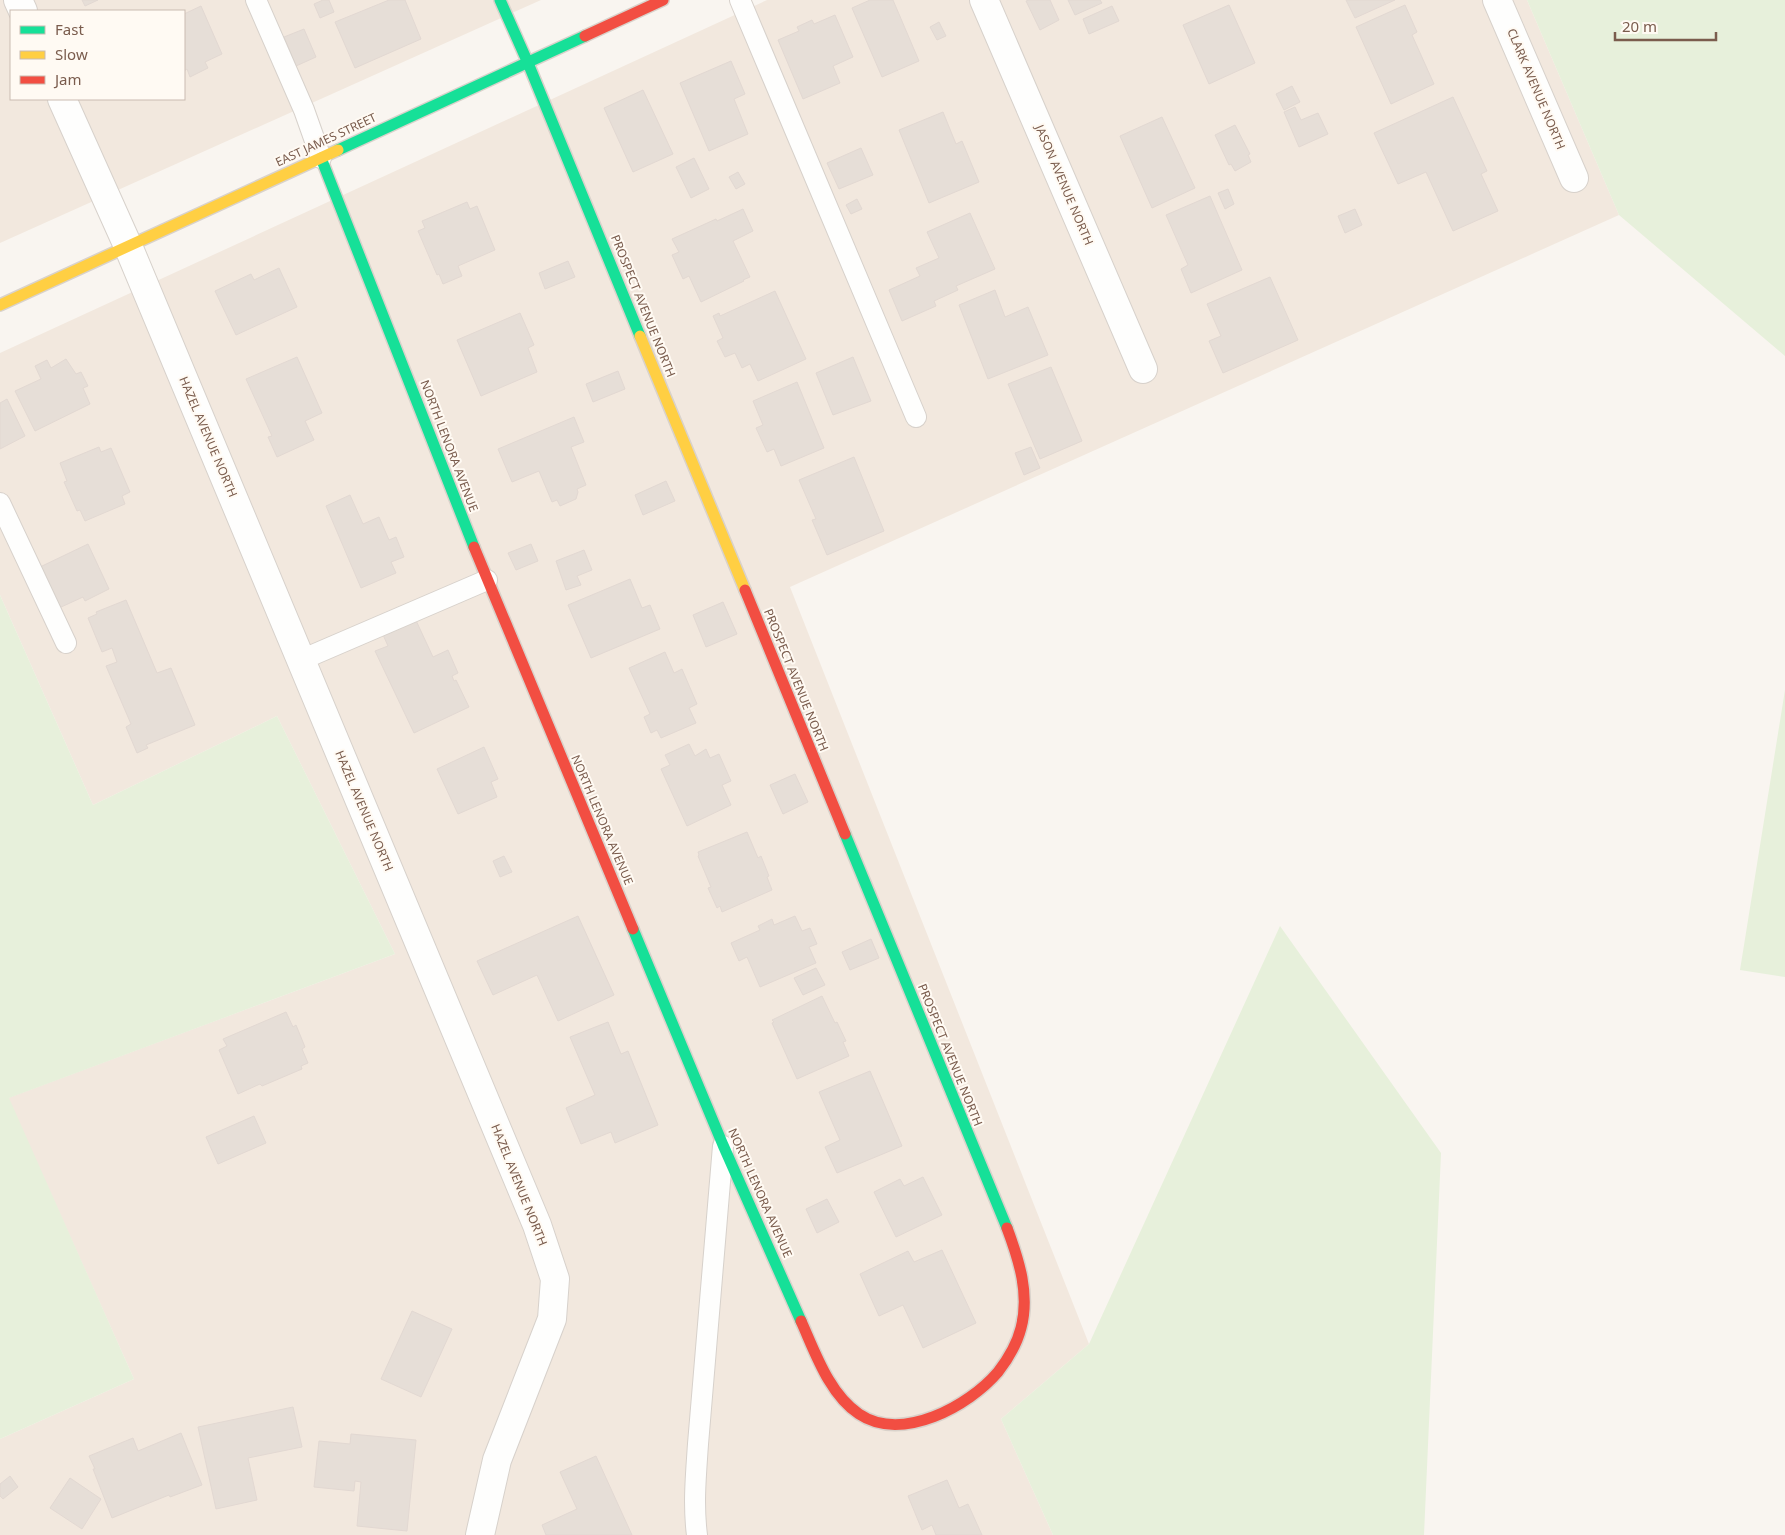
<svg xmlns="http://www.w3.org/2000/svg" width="1785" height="1535" font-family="'Noto Sans',sans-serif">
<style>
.residential{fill:#f2e8de;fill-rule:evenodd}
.green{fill:#e7f0db}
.building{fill:#e6ded7;stroke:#e2d8d2}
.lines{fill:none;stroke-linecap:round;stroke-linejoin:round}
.lane-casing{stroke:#d7d1cb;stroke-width:22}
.street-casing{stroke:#d7d1cb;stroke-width:30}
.fast-casing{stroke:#d9d2cb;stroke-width:14}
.slow-casing{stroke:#d9d2cb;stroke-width:14}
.jam-casing{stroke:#d9d2cb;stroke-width:14}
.lane{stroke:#fefefd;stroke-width:20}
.street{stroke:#fefefd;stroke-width:28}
.fast{stroke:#16e098;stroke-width:11}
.slow{stroke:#ffcf43;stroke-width:11}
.jam{stroke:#f24e42;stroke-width:11}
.labels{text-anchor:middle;stroke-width:4;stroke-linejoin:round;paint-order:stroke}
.street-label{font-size:12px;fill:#7a5c4d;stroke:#fffaf3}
</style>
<rect width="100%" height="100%" fill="#f9f5f0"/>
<path class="residential" d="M 0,0 L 541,0 L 0,243 ZM 11,11 L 184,11 L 184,99 L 11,99 Z
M 767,0 L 1527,0 L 1619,215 L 790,587 L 1089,1344 L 1001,1419 L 1053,1535 L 0,1535 L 0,1439 L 134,1379 L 8,1098 L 395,954 L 277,716 L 93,805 L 0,595 L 0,353 Z"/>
<path class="green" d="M 1527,0 L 1785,0 L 1785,356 L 1619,215 Z
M 0,595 L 93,805 L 277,716 L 395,954 L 9,1098 L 134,1379 L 0,1439 Z
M 1785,690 L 1785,977 L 1740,970 Z
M 1280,926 L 1441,1153 L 1424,1535 L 1053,1535 L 1001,1419 L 1089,1344 Z"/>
<path class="building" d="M 82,0 L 98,0 L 85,6 Z
M 323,0 L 329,0 L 334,12 L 320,18 L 314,4 Z
M 389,0 L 405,0 L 421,39 L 355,68 L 335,22 Z
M 870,0 L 893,0 L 919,61 L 882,77 L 852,8 Z
M 1029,0 L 1050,0 L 1059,20 L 1040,30 L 1026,1 Z
M 1068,0 L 1100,0 L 1102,3 L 1075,15 Z
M 1346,0 L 1395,0 L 1355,18 Z
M 1229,5 L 1255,63 L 1209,84 L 1183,25 Z
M 1405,5 L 1417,32 L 1412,35 L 1434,84 L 1391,104 L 1356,27 Z
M 201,6 L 222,54 L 205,62 L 208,68 L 190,77 L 187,69 L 184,71 L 184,14 Z
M 1112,6 L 1119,21 L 1089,34 L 1083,19 Z
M 835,15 L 853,57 L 833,66 L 840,83 L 803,99 L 778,40 L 799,31 L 797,27 L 812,20 L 814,24 Z
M 939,22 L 946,36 L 937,40 L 930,27 Z
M 304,29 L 316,57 L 296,66 L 284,37 Z
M 731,61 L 745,94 L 734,99 L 748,134 L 709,151 L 680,83 Z
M 1292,86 L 1300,102 L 1284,110 L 1276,94 Z
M 643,90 L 673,154 L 633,172 L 604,108 Z
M 1453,97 L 1487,171 L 1481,174 L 1498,211 L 1453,231 L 1426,172 L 1398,184 L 1374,133 Z
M 1295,107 L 1301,120 L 1318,113 L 1328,134 L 1299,147 L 1284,112 Z
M 943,112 L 956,144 L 962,141 L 979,182 L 929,203 L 899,130 Z
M 1162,117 L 1195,188 L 1152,208 L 1120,136 Z
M 1235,125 L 1250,154 L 1248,155 L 1251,162 L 1235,171 L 1231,164 L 1229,165 L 1215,135 Z
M 861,148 L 873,175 L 839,189 L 827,163 Z
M 694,158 L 709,189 L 691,198 L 676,167 Z
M 738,172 L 745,184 L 736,189 L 729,177 Z
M 1228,189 L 1234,204 L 1225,209 L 1218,193 Z
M 1210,196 L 1242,270 L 1191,293 L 1181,269 L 1188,265 L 1166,215 Z
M 857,199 L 862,209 L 851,214 L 846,205 Z
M 467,202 L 470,209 L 477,206 L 495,250 L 458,266 L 462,276 L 443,284 L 439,274 L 437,275 L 418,231 L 425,228 L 422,221 Z
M 743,209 L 753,231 L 733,241 L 750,277 L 743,280 L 744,281 L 701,302 L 689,276 L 683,279 L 672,255 L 679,252 L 672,239 L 716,219 L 717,221 Z
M 1355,209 L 1362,225 L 1345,233 L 1338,216 Z
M 970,213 L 995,269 L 956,286 L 958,290 L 934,301 L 936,306 L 902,321 L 889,290 L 920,276 L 916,268 L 939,258 L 927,232 Z
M 568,261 L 575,277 L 545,289 L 539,273 Z
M 279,268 L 297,307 L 236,335 L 215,291 L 251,274 L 254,280 Z
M 1270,277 L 1298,340 L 1223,373 L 1209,341 L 1221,336 L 1207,304 Z
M 995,290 L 1005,317 L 1028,307 L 1048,355 L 988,379 L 959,305 Z
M 775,291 L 806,359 L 758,381 L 750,364 L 742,368 L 735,353 L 725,357 L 717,341 L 723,338 L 713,316 L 719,313 L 720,316 Z
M 520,313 L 534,345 L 528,348 L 537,372 L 481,396 L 457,340 Z
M 297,357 L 322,413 L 305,421 L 314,440 L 277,457 L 268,437 L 272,436 L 246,379 Z
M 853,357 L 871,401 L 833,415 L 816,373 Z
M 66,359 L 76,374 L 81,372 L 88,386 L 83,388 L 90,404 L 35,431 L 15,391 L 41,379 L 35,366 L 47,360 L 51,368 Z
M 1051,367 L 1082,441 L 1040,459 L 1008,384 Z
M 618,371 L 625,389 L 593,402 L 586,384 Z
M 797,382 L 824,448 L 781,466 L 774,449 L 767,452 L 756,428 L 763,425 L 753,401 Z
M 7,399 L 25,436 L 0,449 L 0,403 Z
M 574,417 L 584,442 L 571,447 L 586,485 L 577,489 L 578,492 L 576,499 L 560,506 L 557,500 L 552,502 L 539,471 L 512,482 L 498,449 Z
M 99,447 L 101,452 L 111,448 L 130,492 L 122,496 L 125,504 L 85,521 L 80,510 L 77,511 L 64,482 L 67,481 L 60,463 Z
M 1031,447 L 1040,468 L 1024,475 L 1015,453 Z
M 854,457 L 884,531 L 827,555 L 812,520 L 816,519 L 799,480 Z
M 666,481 L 675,501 L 643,515 L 635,495 Z
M 350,495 L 363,524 L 379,517 L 389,540 L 396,537 L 404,557 L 391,562 L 396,573 L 361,588 L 326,506 Z
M 88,544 L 109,589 L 85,601 L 83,597 L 59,608 L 40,567 Z
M 531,544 L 538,561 L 516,570 L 508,553 Z
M 584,550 L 592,570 L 577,576 L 581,585 L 566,590 L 556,561 Z
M 630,579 L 642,608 L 650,605 L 660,629 L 591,658 L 568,605 Z
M 126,600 L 157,673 L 171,668 L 195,725 L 146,745 L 148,748 L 137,753 L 126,727 L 131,724 L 106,666 L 117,662 L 112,648 L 102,652 L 88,618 L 97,614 L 96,612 Z
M 723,602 L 737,634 L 706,647 L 693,615 Z
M 413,614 L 433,657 L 448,650 L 458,673 L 452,676 L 454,681 L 456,680 L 469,707 L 414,733 L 375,651 L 388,646 L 380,628 Z
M 665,652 L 674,673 L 682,669 L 697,704 L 689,708 L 696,723 L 661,738 L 657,730 L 651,733 L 644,717 L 650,714 L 629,668 Z
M 689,744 L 695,756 L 706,749 L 710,758 L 719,754 L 731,781 L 722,785 L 731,805 L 687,826 L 661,769 L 670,765 L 665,755 Z
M 484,747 L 498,779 L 491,782 L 497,797 L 458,814 L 437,769 Z
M 795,774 L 808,802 L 783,814 L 770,785 Z
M 747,832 L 758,858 L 761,856 L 769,876 L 767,877 L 772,890 L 722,912 L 720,906 L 717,908 L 708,888 L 711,887 L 698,856 L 699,855 L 698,852 Z
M 504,856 L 512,872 L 500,877 L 493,861 Z
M 578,916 L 614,995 L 558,1021 L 537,975 L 493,995 L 477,961 Z
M 795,916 L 802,931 L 810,928 L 817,944 L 809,947 L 816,963 L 760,987 L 747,957 L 739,961 L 731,943 L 760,930 L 758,926 L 772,919 L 774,925 Z
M 871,939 L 879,958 L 850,970 L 842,952 Z
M 816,968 L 825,985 L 803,995 L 794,978 Z
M 822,996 L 835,1023 L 837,1022 L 846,1041 L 843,1042 L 849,1056 L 797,1079 L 772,1023 L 774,1022 L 772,1020 Z
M 286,1012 L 293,1027 L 296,1025 L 305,1047 L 302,1049 L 308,1063 L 301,1066 L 302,1069 L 262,1086 L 260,1084 L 238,1094 L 219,1050 L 227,1046 L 223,1039 Z
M 608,1022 L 621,1054 L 628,1051 L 658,1125 L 615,1143 L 611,1132 L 581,1144 L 566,1108 L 595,1095 L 570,1037 Z
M 870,1071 L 902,1146 L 837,1173 L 825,1147 L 840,1140 L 819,1092 Z
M 254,1116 L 266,1143 L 218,1164 L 206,1137 Z
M 923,1177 L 942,1215 L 896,1237 L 874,1192 L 900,1179 L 904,1186 Z
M 827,1199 L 839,1222 L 817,1233 L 806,1209 Z
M 942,1250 L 976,1323 L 923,1348 L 903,1305 L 879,1316 L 860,1274 L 908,1251 L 914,1262 Z
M 412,1311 L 452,1329 L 421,1397 L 381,1379 Z
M 293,1407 L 302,1447 L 248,1458 L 257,1500 L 216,1509 L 198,1427 Z
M 181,1433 L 202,1485 L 170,1497 L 169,1495 L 112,1518 L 93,1469 L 95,1469 L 89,1456 L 133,1438 L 138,1451 Z
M 351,1434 L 416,1440 L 407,1531 L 357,1526 L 361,1482 L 355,1481 L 354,1491 L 314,1487 L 319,1441 L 350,1444 Z
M 596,1456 L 632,1535 L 546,1535 L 542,1525 L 577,1509 L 560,1472 Z
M 10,1476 L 18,1487 L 3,1499 L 0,1496 L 0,1484 Z
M 70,1478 L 101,1499 L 82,1529 L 50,1508 Z
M 947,1480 L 959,1508 L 968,1504 L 982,1535 L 936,1535 L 932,1525 L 922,1530 L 908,1496 Z"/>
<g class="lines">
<defs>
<path id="lane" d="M 256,0 L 304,110 L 321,158
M 740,0 L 916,417
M 0,503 L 66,643
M 301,660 L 487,580
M 697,1535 C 693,1505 696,1474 698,1444 L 723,1146"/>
<path id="street" d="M 18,0 L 23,11
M 984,0 L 1143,369
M 1497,0 L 1574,178
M 62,99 L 128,246 L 537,1225 L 555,1279 L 552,1319 L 497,1460 L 480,1535"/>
<path id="fast" d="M 500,0 L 528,63 L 640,336
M 338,150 L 585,36
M 321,158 L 474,547
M 845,834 L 1007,1228
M 633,929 L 723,1145 L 801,1321"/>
<path id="slow" d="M 0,305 L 338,150
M 640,336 L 745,590"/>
<path id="jam" d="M 585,36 L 663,0
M 474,547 L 633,929
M 745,590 L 845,834
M 801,1321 C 815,1352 829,1394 859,1414 C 902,1443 969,1406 998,1372 C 1008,1359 1017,1344 1021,1328 C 1030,1294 1019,1260 1007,1228"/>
</defs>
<use href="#lane" class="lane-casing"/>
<use href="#street" class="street-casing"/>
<use href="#fast" class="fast-casing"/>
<use href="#slow" class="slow-casing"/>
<use href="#jam" class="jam-casing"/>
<use href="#lane" class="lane"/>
<use href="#street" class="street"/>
<use href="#fast" class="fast"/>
<use href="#slow" class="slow"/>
<use href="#jam" class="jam"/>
</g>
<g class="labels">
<g class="street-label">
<text transform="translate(1536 89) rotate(67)" y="4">CLARK AVENUE NORTH</text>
<text transform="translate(326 140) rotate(-25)" y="4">EAST JAMES STREET</text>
<text transform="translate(1064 185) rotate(67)" y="4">JASON AVENUE NORTH</text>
<text transform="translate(643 306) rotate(68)" y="4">PROSPECT AVENUE NORTH</text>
<text transform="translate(208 437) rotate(67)" y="4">HAZEL AVENUE NORTH</text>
<text transform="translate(449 446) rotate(69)" y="4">NORTH LENORA AVENUE</text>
<text transform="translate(796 680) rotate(68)" y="4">PROSPECT AVENUE NORTH</text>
<text transform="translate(364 811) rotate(67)" y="4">HAZEL AVENUE NORTH</text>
<text transform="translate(602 820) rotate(67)" y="4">NORTH LENORA AVENUE</text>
<text transform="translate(950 1055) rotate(68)" y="4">PROSPECT AVENUE NORTH</text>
<text transform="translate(519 1185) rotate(68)" y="4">HAZEL AVENUE NORTH</text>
<text transform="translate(760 1193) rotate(66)" y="4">NORTH LENORA AVENUE</text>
</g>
</g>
<rect x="10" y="10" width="175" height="90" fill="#fffaf3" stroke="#cabbb1"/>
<rect x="20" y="26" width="25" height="8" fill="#16e098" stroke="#cabbb1"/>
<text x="55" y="35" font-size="15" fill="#7a5c4d">Fast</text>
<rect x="20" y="51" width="25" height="8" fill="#ffcf43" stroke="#cabbb1"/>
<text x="55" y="60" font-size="15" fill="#7a5c4d">Slow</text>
<rect x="20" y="76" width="25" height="8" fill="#f24e42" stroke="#cabbb1"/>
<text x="55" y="85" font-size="15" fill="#7a5c4d">Jam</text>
<path d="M1615 32v8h101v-8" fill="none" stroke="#7a5c4d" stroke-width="2.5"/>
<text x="1622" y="32" font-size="15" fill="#7a5c4d" stroke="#fffaf3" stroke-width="4" paint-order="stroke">20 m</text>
</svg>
